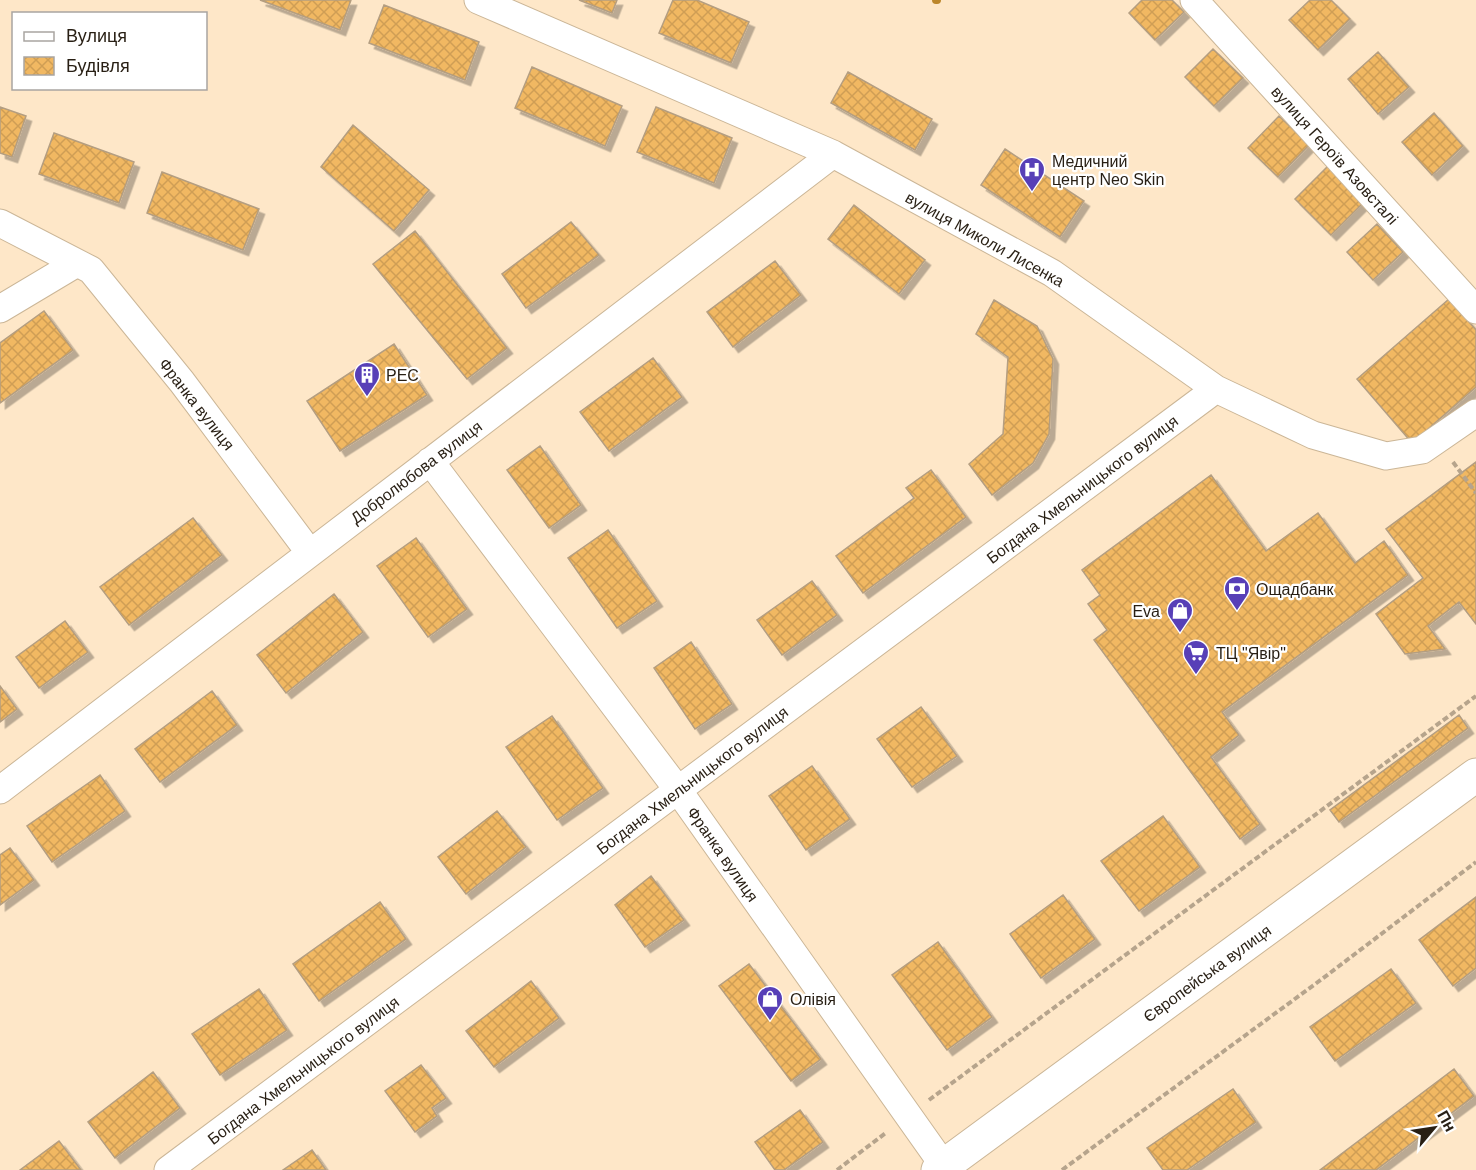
<svg xmlns="http://www.w3.org/2000/svg" width="1476" height="1170" font-family="Arial,sans-serif">
<style>
.lines{fill:none;stroke-linecap:round;stroke-linejoin:round}
.stream{stroke:#bc862a;stroke-width:8}
.building{fill:url(#building-cross-hatch);stroke:#b49e81;stroke-width:1.5;filter:url(#shadow)}
.minor-casing{stroke:#cbb697;stroke-width:29}
.tertiary-casing{stroke:#cbb697;stroke-width:35}
.path{stroke:#b6a48c;stroke-width:4;stroke-dasharray:6 3;stroke-linecap:butt}
.minor{stroke:#fff;stroke-width:27}
.tertiary{stroke:#fff;stroke-width:33}
.labels{text-anchor:middle;stroke-width:4.5;stroke-linejoin:round;paint-order:stroke}
.street-label{font-size:16px;fill:#281f14;stroke:#fff}
.poi-label{font-size:16px;fill:#281f14;stroke:#fff;text-anchor:start}
</style>
<defs>
<pattern id="building-cross-hatch" width="8" height="8" patternUnits="userSpaceOnUse" patternTransform="scale(1.5)"><rect width="8" height="8" fill="#f1b862"/><path d="M0 0l8 8M0 8l8-8" fill="none" stroke="#cf9e54"/></pattern>
<filter id="shadow"><feDropShadow dx="5.5" dy="5.5" stdDeviation="0" flood-color="#0004"/></filter>
</defs>
<rect width="100%" height="100%" fill="#fee7c8"/>
<g class="lines">
<path class="stream" d="M 936,0 L 937,0"/>
</g>
<path class="building" d="M 260,0 L 351,0 L 340,30 Z
M 579,0 L 617,0 L 612,13 Z
M 673,0 L 697,0 L 749,22 L 731,63 L 659,33 Z
M 1142,0 L 1172,0 L 1184,12 L 1155,40 L 1129,13 Z
M 1310,0 L 1331,0 L 1350,19 L 1318,50 L 1289,20 Z
M 384,5 L 479,42 L 465,80 L 369,43 Z
M 1213,49 L 1243,78 L 1214,106 L 1185,77 Z
M 1378,52 L 1409,87 L 1378,114 L 1348,79 Z
M 532,67 L 622,106 L 605,146 L 515,108 Z
M 848,72 L 932,119 L 915,150 L 831,103 Z
M 0,107 L 26,116 L 12,157 L 0,153 Z
M 656,107 L 732,138 L 714,183 L 637,152 Z
M 1434,113 L 1463,146 L 1432,175 L 1402,142 Z
M 1279,116 L 1309,145 L 1278,177 L 1248,148 Z
M 353,125 L 429,190 L 394,231 L 321,167 Z
M 54,133 L 134,162 L 119,203 L 39,174 Z
M 1005,149 L 1084,201 L 1060,237 L 981,185 Z
M 1329,165 L 1365,201 L 1331,235 L 1295,199 Z
M 162,172 L 259,209 L 243,250 L 147,213 Z
M 854,205 L 925,260 L 899,294 L 828,239 Z
M 571,222 L 599,255 L 526,308 L 502,274 Z
M 1377,224 L 1403,252 L 1373,280 L 1347,252 Z
M 415,231 L 507,348 L 467,379 L 373,264 Z
M 775,261 L 801,295 L 733,347 L 707,312 Z
M 1449,299 L 1476,330 L 1476,387 L 1412,443 L 1357,379 Z
M 994,300 L 1037,326 L 1053,359 L 1049,434 L 1033,463 L 992,495 L 969,464 L 1003,434 L 1008,357 L 976,334 Z
M 44,311 L 73,350 L 0,403 L 0,343 Z
M 394,344 L 427,395 L 340,451 L 307,401 Z
M 653,358 L 682,397 L 609,451 L 580,412 Z
M 540,446 L 581,505 L 549,528 L 507,470 Z
M 1476,462 L 1476,624 L 1459,602 L 1428,626 L 1445,649 L 1405,654 L 1376,614 L 1423,578 L 1386,529 Z
M 931,470 L 966,517 L 863,593 L 836,556 L 914,498 L 906,488 Z
M 1211,475 L 1266,551 L 1318,513 L 1355,563 L 1384,541 L 1408,575 L 1222,712 L 1239,735 L 1211,757 L 1260,824 L 1240,839 L 1094,640 L 1107,630 L 1088,604 L 1100,595 L 1082,570 Z
M 193,518 L 222,555 L 129,625 L 100,587 Z
M 608,530 L 657,601 L 617,628 L 568,558 Z
M 416,538 L 467,609 L 428,637 L 377,566 Z
M 812,581 L 837,615 L 782,655 L 757,620 Z
M 334,594 L 363,632 L 286,693 L 257,655 Z
M 65,621 L 88,652 L 39,688 L 16,657 Z
M 691,642 L 732,704 L 695,729 L 654,668 Z
M 0,686 L 17,709 L 0,722 Z
M 212,691 L 237,725 L 160,782 L 135,749 Z
M 921,707 L 957,756 L 912,787 L 877,739 Z
M 1459,715 L 1468,728 L 1339,822 L 1330,810 Z
M 552,716 L 603,788 L 557,820 L 506,747 Z
M 812,766 L 850,819 L 806,850 L 769,796 Z
M 100,775 L 125,811 L 52,862 L 27,826 Z
M 497,811 L 526,847 L 466,894 L 438,857 Z
M 1163,816 L 1200,867 L 1139,911 L 1101,861 Z
M 10,848 L 34,880 L 0,905 L 0,855 Z
M 651,876 L 684,920 L 645,947 L 615,905 Z
M 1063,895 L 1095,939 L 1041,978 L 1010,934 Z
M 1476,897 L 1476,968 L 1453,986 L 1419,940 Z
M 380,902 L 406,939 L 319,1001 L 293,964 Z
M 938,942 L 992,1017 L 947,1050 L 892,975 Z
M 749,964 L 821,1059 L 791,1081 L 719,986 Z
M 1391,969 L 1416,1003 L 1335,1061 L 1310,1027 Z
M 531,981 L 559,1018 L 494,1067 L 466,1031 Z
M 259,989 L 287,1030 L 220,1075 L 192,1034 Z
M 421,1065 L 446,1098 L 432,1108 L 437,1116 L 415,1132 L 385,1091 Z
M 1454,1069 L 1474,1096 L 1376,1170 L 1320,1170 Z
M 153,1072 L 180,1108 L 115,1158 L 88,1122 Z
M 1233,1089 L 1256,1122 L 1187,1170 L 1163,1170 L 1147,1148 Z
M 800,1110 L 823,1142 L 784,1170 L 775,1170 L 755,1142 Z
M 59,1141 L 81,1170 L 20,1170 Z
M 312,1150 L 326,1170 L 283,1170 Z"/>
<g class="lines">
<defs>
<path id="minor" d="M 478,0 L 833,154 L 1052,273 L 1216,389 L 1313,435 L 1386,456 L 1422,450 L 1476,413
M 1194,0 L 1476,310
M 0,223 L 91,270 L 182,382 L 310,553
M 0,309 L 77,263
M 430,461 L 678,790 L 944,1166
M 0,790 L 833,154
M 168,1170 L 1216,389"/>
<path id="tertiary" d="M 938,1170 L 1476,775"/>
</defs>
<use href="#minor" class="minor-casing"/>
<use href="#tertiary" class="tertiary-casing"/>
<path class="path" d="M 1453,462 L 1476,493
M 929,1100 L 1476,696
M 837,1170 L 887,1132
M 1062,1170 L 1322,979 L 1476,862"/>
<use href="#minor" class="minor"/>
<use href="#tertiary" class="tertiary"/>
</g>
<defs>
<symbol id="hospital-pin" viewBox="-11 -11 22 30"><path d="M0 17L-7.5 6A9.5 9.5 0 1 1 7.5 6Z" fill="#573fb7" stroke="#fff"/><path d="M-5-5h3v3.5h4V-5h3V5h-3V1.5h-4V5h-3Z" fill="#fff"/></symbol>
<symbol id="building-pin" viewBox="-11 -11 22 30"><path d="M0 17L-7.5 6A9.5 9.5 0 1 1 7.5 6Z" fill="#573fb7" stroke="#fff"/><path d="M-4-6H4V6H1V3H-1V6H-4ZM-2.5-4.3h1.7v1.8h-1.7ZM.8-4.3h1.7v1.8H.8ZM-2.5-1h1.7V.8h-1.7ZM.8-1h1.7V.8H.8Z" fill="#fff"/></symbol>
<symbol id="bank-pin" viewBox="-11 -11 22 30"><path d="M0 17L-7.5 6A9.5 9.5 0 1 1 7.5 6Z" fill="#573fb7" stroke="#fff"/><path d="M-6-4H6V4H-6ZM0-2.3a2.3 2.3 0 1 0 0 4.6a2.3 2.3 0 1 0 0-4.6Z" fill="#fff"/></symbol>
<symbol id="shop-pin" viewBox="-11 -11 22 30"><path d="M0 17L-7.5 6A9.5 9.5 0 1 1 7.5 6Z" fill="#573fb7" stroke="#fff"/><path d="M-5-2.5h2.3a2.7 3.5 0 0 1 5.4 0H5L5.5 6h-11ZM-1.5-2.5h3a1.5 2.3 0 0 0-3 0Z" fill="#fff"/></symbol>
<symbol id="supermarket-pin" viewBox="-11 -11 22 30"><path d="M0 17L-7.5 6A9.5 9.5 0 1 1 7.5 6Z" fill="#573fb7" stroke="#fff"/><path d="M-6-5.5h2.5l.6 2H6L4.5 2H-2.5L-4.4-4H-6ZM-1.5 3.2a1.3 1.3 0 1 0 .1 0ZM3 3.2a1.3 1.3 0 1 0 .1 0Z" fill="#fff"/></symbol>
</defs>
<g fill-rule="evenodd">
<use href="#hospital-pin" x="1017" y="155" width="30" height="40"/>
<use href="#building-pin" x="352" y="360" width="30" height="40"/>
<use href="#bank-pin" x="1222" y="574" width="30" height="40"/>
<use href="#shop-pin" x="1165" y="596" width="30" height="40"/>
<use href="#supermarket-pin" x="1181" y="638" width="30" height="40"/>
<use href="#shop-pin" x="755" y="984" width="30" height="40"/>
</g>
<g class="labels">
<g class="street-label">
<text transform="translate(1335 155) rotate(48)" y="6">вулиця Героїв Азовсталі</text>
<text transform="translate(985 239) rotate(29)" y="6">вулиця Миколи Лисенка</text>
<text transform="translate(197 404) rotate(52)" y="6">Франка вулиця</text>
<text transform="translate(416 472) rotate(-37)" y="6">Добролюбова вулиця</text>
<text transform="translate(1082 489) rotate(-37)" y="6">Богдана Хмельницького вулиця</text>
<text transform="translate(692 780) rotate(-37)" y="6">Богдана Хмельницького вулиця</text>
<text transform="translate(723 854) rotate(55)" y="6">Франка вулиця</text>
<text transform="translate(1207 973) rotate(-36)" y="6">Європейська вулиця</text>
<text transform="translate(303 1070) rotate(-37)" y="6">Богдана Хмельницького вулиця</text>
</g>
<g class="poi-label">
<text x="1052" y="167">Медичний<tspan x="1052" dy="18">центр Neo Skin</tspan></text>
<text x="386" y="381">РЕС</text>
<text x="1256" y="595">Ощадбанк</text>
<text x="1160" y="617" text-anchor="end">Eva</text>
<text x="1216" y="659">ТЦ "Явір"</text>
<text x="790" y="1005">Олівія</text>
</g>
</g>
<rect x="12" y="12" width="195" height="78" fill="#ffffff" stroke="#a9a5a1" stroke-width="1.5"/>
<rect x="24" y="32" width="30" height="9" fill="#ffffff" stroke="#a9a5a1" stroke-width="1.5"/>
<text x="66" y="42" font-size="18" fill="#281f14">Вулиця</text>
<rect x="24" y="57" width="30" height="18" fill="url(#building-cross-hatch)" stroke="#a9a5a1" stroke-width="1.5"/>
<text x="66" y="72" font-size="18" fill="#281f14">Будівля</text>
<g transform="translate(1434 1128) rotate(61)" stroke="#ffffff" stroke-width="4.5" paint-order="stroke">
<path d="M0-4.5L10 22L0 15L-10 22Z" fill="#281f14"/>
<text y="-9" font-size="16" font-weight="bold" text-anchor="middle" fill="#281f14">Пн</text>
</g>
</svg>
